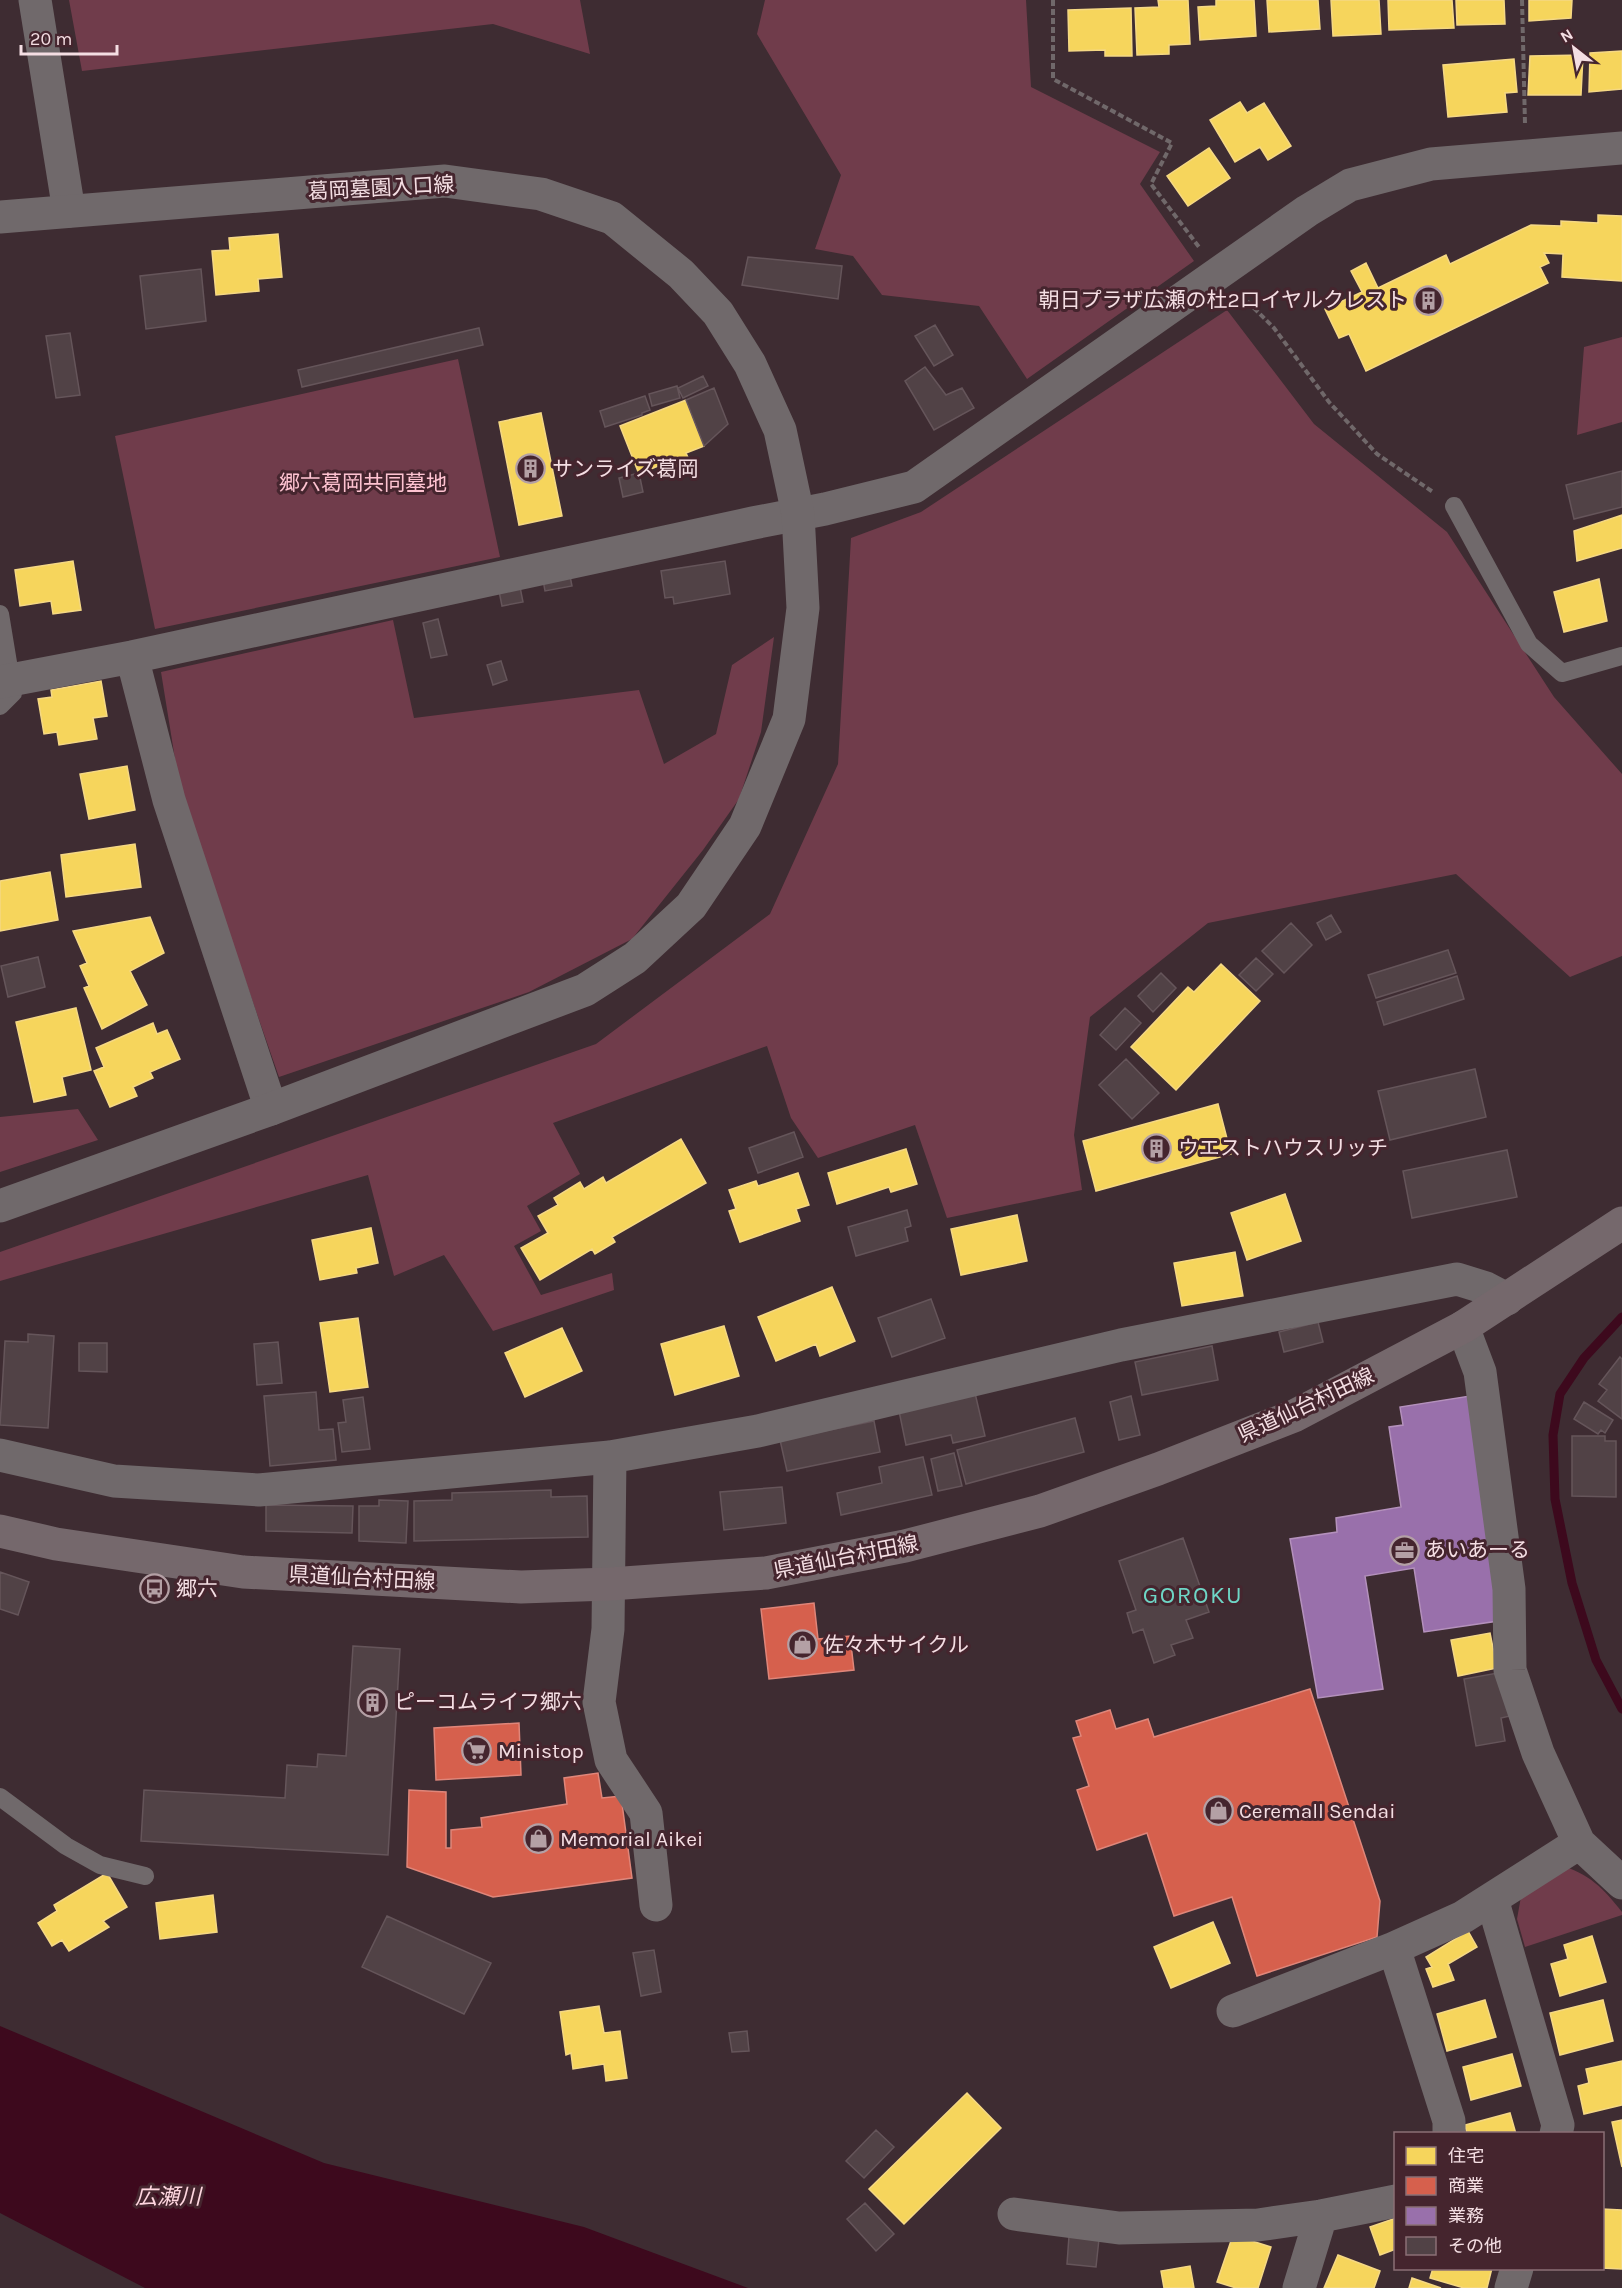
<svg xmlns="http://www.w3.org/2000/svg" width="1622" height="2288" font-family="Karla,'Noto Sans JP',sans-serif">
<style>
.green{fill:#703c4b}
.water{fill:#3d091d}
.homes{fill:#f6d55c;stroke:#f5d884;stroke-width:1.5}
.shops{fill:#d6604d;stroke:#df867a;stroke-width:1.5}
.offices{fill:#9970ab;stroke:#b491bc;stroke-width:1.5}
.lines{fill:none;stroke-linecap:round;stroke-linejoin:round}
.stream{stroke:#3d091d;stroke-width:9}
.building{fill:#514246;stroke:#65555a;stroke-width:1.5}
.path{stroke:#70686a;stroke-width:4;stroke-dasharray:6 3;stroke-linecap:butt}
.service{stroke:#70696b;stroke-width:18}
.minor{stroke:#70696b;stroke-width:33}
.tertiary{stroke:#70696b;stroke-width:33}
.primary{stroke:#75686c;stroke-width:33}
.labels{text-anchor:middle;stroke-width:6;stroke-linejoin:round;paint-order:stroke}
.street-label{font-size:21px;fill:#f4dee3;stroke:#45252e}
.poi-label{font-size:21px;fill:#f4dee3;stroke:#45252e;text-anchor:start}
.park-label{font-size:21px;fill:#fec3d1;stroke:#45252e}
.water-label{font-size:22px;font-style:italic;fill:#ffd7e0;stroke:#45252e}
.quarter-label{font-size:24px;letter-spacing:1.5px;fill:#6ed6c6;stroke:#45252e}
</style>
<rect width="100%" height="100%" fill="#3e2c32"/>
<path class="green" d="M 69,0 L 580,0 L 590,54 L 493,24 L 82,71 Z
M 765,0 L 1026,0 L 1031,87 L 1160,152 L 1140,184 L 1194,261 L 1027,379 L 979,306 L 882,295 L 853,256 L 815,249 L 841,175 L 757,34 Z
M 1227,310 L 1314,424 L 1447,532 L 1554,697 L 1622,774 L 1622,956 L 1570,977 L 1456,874 L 1208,923 L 1090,1017 L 1074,1135 L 1082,1190 L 947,1218 L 915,1125 L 818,1158 L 791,1118 L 767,1046 L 553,1123 L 580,1174 L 527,1206 L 541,1231 L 514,1246 L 541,1295 L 612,1273 L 614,1290 L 493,1331 L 444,1255 L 394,1276 L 368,1175 L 0,1281 L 0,1252 L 596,1044 L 770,914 L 838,764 L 851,538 L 921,512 Z
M 1622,337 L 1622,422 L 1577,435 L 1584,347 Z
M 458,359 L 500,557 L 155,629 L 115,436 Z
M 393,620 L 414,718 L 639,690 L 664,764 L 716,734 L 732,665 L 774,637 L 761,732 L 739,799 L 703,850 L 632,939 L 529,992 L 279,1077 L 181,796 L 161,672 Z
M 78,1109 L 98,1140 L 0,1172 L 0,1117 Z
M 1559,1865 C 1590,1874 1603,1888 1622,1912 L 1622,1915 L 1525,1947 L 1517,1919 L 1522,1891 Z"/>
<path class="water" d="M 0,2026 L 324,2163 L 584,2227 L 748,2288 L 145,2288 L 0,2213 Z"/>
<path class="homes" d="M 1158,0 L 1188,0 L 1190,44 L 1169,45 L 1169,54 L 1137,55 L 1135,8 L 1159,7 Z
M 1216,0 L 1254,0 L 1256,36 L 1200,40 L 1198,7 L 1216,6 Z
M 1267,0 L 1318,0 L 1320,29 L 1269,32 Z
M 1331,0 L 1379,0 L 1381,34 L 1333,36 Z
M 1388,0 L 1452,0 L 1454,28 L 1389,30 Z
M 1456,0 L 1504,0 L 1505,24 L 1457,25 Z
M 1529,0 L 1572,0 L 1571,18 L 1529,21 Z
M 1131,8 L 1132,56 L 1105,56 L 1105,50 L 1069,51 L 1068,10 Z
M 1622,51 L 1622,89 L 1589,92 L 1590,53 Z
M 1583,55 L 1581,95 L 1528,95 L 1530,56 Z
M 1514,59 L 1517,92 L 1505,93 L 1507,112 L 1448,117 L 1443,65 Z
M 1240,102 L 1247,113 L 1264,103 L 1291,146 L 1268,160 L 1260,147 L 1235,162 L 1210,120 Z
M 1209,148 L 1230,178 L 1188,206 L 1167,176 Z
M 1598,215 L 1622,216 L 1622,281 L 1562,277 L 1563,254 L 1544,253 L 1549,263 L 1540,267 L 1548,283 L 1366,371 L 1349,334 L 1339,338 L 1325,309 L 1362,292 L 1351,271 L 1366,263 L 1378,288 L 1446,255 L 1450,264 L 1531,225 L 1561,226 L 1561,221 L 1598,223 Z
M 278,234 L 282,277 L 258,279 L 259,291 L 216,295 L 212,251 L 230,250 L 229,238 Z
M 686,400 L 704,446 L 686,453 L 690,462 L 673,469 L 670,461 L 639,474 L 620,426 Z
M 541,413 L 562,516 L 519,525 L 499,422 Z
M 1622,515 L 1622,548 L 1577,561 L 1574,531 Z
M 73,561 L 81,610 L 53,614 L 51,601 L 20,606 L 15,570 Z
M 1599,579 L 1607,621 L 1564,632 L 1554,592 Z
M 101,681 L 107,716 L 93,718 L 97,739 L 59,745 L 57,732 L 44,734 L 38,699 L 52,697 L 51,690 Z
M 127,766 L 135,810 L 89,819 L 80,774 Z
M 135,844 L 141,887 L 66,897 L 61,855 Z
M 50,872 L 58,920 L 0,931 L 0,881 Z
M 150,917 L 164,953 L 130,971 L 147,1005 L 102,1029 L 84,988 L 89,986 L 80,966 L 87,963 L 73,931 Z
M 1221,964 L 1260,1001 L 1176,1090 L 1131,1047 L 1188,987 L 1194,992 Z
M 76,1008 L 91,1070 L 62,1077 L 66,1095 L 34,1102 L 16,1022 Z
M 153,1023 L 157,1034 L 167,1030 L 180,1059 L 150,1072 L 153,1078 L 133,1087 L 137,1096 L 110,1107 L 94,1071 L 104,1067 L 96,1048 Z
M 1218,1104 L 1231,1154 L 1096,1191 L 1083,1141 Z
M 681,1139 L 706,1183 L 612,1237 L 615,1242 L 595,1254 L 592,1249 L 540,1280 L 521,1248 L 548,1233 L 538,1216 L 558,1205 L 554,1198 L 580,1182 L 584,1189 L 603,1177 L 606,1183 Z
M 906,1149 L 917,1184 L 891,1192 L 889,1187 L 837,1204 L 828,1173 Z
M 798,1173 L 809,1205 L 796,1209 L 800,1221 L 740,1242 L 729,1211 L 736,1209 L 729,1190 L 756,1181 L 758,1186 Z
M 1285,1194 L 1301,1241 L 1247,1260 L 1231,1213 Z
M 1017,1215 L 1027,1261 L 961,1275 L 951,1229 Z
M 371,1228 L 378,1263 L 356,1268 L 357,1273 L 320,1280 L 312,1240 Z
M 1235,1252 L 1243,1296 L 1182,1306 L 1174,1263 Z
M 832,1287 L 855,1341 L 820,1356 L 816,1344 L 776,1361 L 758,1317 Z
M 358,1318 L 368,1387 L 330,1392 L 320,1323 Z
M 724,1326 L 739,1376 L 675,1395 L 661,1344 Z
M 562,1328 L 582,1371 L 525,1397 L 505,1353 Z
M 1490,1633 L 1497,1668 L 1458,1676 L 1451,1640 Z
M 107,1873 L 127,1907 L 103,1921 L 109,1927 L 69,1951 L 62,1940 L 52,1946 L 38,1923 L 57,1911 L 54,1905 Z
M 213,1895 L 217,1932 L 160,1939 L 156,1903 Z
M 1213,1922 L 1230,1963 L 1171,1988 L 1154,1947 Z
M 1468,1931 L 1477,1947 L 1448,1964 L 1454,1980 L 1433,1987 L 1426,1969 L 1432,1967 L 1426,1957 Z
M 1592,1936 L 1606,1982 L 1560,1996 L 1551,1964 L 1568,1959 L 1564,1945 Z
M 1485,2000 L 1496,2037 L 1447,2051 L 1437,2014 Z
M 1603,2000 L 1613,2041 L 1560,2055 L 1550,2013 Z
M 599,2006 L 604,2033 L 620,2031 L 627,2078 L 606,2081 L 604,2064 L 573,2069 L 571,2053 L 566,2055 L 560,2012 Z
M 1512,2054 L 1521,2086 L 1471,2100 L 1463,2067 Z
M 1622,2061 L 1622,2105 L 1584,2114 L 1578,2086 L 1589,2083 L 1586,2069 Z
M 967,2093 L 1001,2128 L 904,2224 L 869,2189 Z
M 1510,2113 L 1516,2134 L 1467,2134 L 1465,2125 Z
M 1622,2120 L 1622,2167 L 1612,2122 Z
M 1602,2209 L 1622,2210 L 1622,2269 L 1602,2268 Z
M 1396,2218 L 1396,2249 L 1380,2255 L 1370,2227 Z
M 1233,2235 L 1271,2247 L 1258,2288 L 1236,2288 L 1217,2282 Z
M 1338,2255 L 1380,2271 L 1374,2288 L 1324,2288 Z
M 1190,2266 L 1194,2288 L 1164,2288 L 1161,2271 Z
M 1433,2268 L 1492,2268 L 1487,2288 L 1464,2288 L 1430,2278 Z
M 1412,2278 L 1441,2288 L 1409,2288 Z"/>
<path class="shops" d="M 814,1603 L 818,1639 L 850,1636 L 854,1670 L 769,1679 L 761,1609 Z
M 1310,1689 L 1380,1901 L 1377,1937 L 1257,1976 L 1232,1897 L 1174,1916 L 1147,1833 L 1097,1850 L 1077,1790 L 1089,1786 L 1073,1738 L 1081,1736 L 1076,1721 L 1110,1710 L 1116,1729 L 1148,1719 L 1154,1737 Z
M 519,1723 L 521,1775 L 436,1780 L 434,1728 Z
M 598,1773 L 602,1798 L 621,1796 L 632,1878 L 493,1897 L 407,1867 L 409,1790 L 446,1792 L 446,1848 L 451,1848 L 451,1830 L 482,1827 L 481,1818 L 567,1804 L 564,1778 Z"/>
<path class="offices" d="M 1470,1396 L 1505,1620 L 1424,1632 L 1414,1568 L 1365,1576 L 1383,1689 L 1318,1698 L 1290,1539 L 1337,1532 L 1336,1518 L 1401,1507 L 1389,1427 L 1403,1425 L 1400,1407 Z"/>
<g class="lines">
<path class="stream" d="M 1622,1317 L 1584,1358 L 1560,1394 L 1553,1435 L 1555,1499 L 1572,1583 L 1596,1660 L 1622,1709"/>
</g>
<path class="building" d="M 748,257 L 842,266 L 838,299 L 742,285 Z
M 201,269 L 206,321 L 146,329 L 140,276 Z
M 935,325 L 953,355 L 934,366 L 915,336 Z
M 479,328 L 483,345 L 302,387 L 298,370 Z
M 70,333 L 80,395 L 56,398 L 46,336 Z
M 925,367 L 946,395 L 962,388 L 974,408 L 934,430 L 905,381 Z
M 703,376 L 708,386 L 683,398 L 678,388 Z
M 677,386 L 680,398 L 652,406 L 649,394 Z
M 714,388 L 728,424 L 704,446 L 686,400 Z
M 645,396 L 650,410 L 642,413 L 642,415 L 605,427 L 600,411 Z
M 1622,471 L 1622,507 L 1574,519 L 1566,485 Z
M 639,473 L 643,492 L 623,497 L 619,478 Z
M 725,561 L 730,594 L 674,604 L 673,597 L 665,598 L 661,571 Z
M 570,576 L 572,586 L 545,591 L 543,580 Z
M 520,587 L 523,602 L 502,606 L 499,591 Z
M 438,619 L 447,655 L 431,658 L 423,623 Z
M 501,661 L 507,680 L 493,685 L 487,665 Z
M 1331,915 L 1341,932 L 1326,940 L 1317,923 Z
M 1291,923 L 1312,945 L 1284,973 L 1262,951 Z
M 1448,950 L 1456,973 L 1376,998 L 1368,975 Z
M 38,957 L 45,987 L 8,997 L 1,966 Z
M 1256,958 L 1273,974 L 1256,991 L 1239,975 Z
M 1161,973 L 1176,988 L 1153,1012 L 1138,996 Z
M 1457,976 L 1464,999 L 1384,1025 L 1377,1002 Z
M 1125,1008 L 1141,1023 L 1116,1050 L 1100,1035 Z
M 1126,1059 L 1159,1093 L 1132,1119 L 1099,1085 Z
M 1475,1069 L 1486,1117 L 1390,1140 L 1378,1091 Z
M 794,1132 L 803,1157 L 758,1173 L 749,1148 Z
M 1507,1150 L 1517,1197 L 1412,1218 L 1403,1171 Z
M 907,1210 L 911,1226 L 905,1228 L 908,1241 L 856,1256 L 848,1227 Z
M 931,1299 L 945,1338 L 892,1357 L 878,1318 Z
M 1318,1322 L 1323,1342 L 1284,1352 L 1279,1332 Z
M 28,1334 L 54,1336 L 48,1428 L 0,1425 L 5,1341 L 28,1342 Z
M 278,1342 L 282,1383 L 257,1385 L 254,1344 Z
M 79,1343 L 107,1343 L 107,1372 L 79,1371 Z
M 1212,1346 L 1218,1380 L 1142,1395 L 1135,1362 Z
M 1620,1357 L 1622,1359 L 1622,1419 L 1598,1401 L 1607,1390 L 1599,1384 Z
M 316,1392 L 319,1430 L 333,1429 L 336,1460 L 270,1466 L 264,1396 Z
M 975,1393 L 985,1436 L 953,1443 L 951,1435 L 906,1445 L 899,1411 Z
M 1131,1396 L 1140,1435 L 1119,1440 L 1110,1402 Z
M 363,1397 L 370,1449 L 342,1452 L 338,1423 L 346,1422 L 343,1400 Z
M 1584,1402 L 1613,1420 L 1605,1433 L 1601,1430 L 1598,1434 L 1574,1419 Z
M 1075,1418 L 1084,1452 L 966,1484 L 957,1450 Z
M 874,1421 L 880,1452 L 787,1471 L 780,1440 Z
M 1572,1436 L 1605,1436 L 1605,1441 L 1616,1441 L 1616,1497 L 1572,1496 Z
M 954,1453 L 962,1486 L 938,1491 L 931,1459 Z
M 923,1457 L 932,1495 L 841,1515 L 837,1493 L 882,1483 L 879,1467 Z
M 782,1487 L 786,1523 L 724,1530 L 720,1492 Z
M 551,1490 L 551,1497 L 587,1496 L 588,1537 L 414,1541 L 414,1501 L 452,1500 L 452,1493 Z
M 379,1500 L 408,1501 L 406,1543 L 359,1541 L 359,1506 L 379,1506 Z
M 266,1505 L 353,1506 L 352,1533 L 266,1531 Z
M 1183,1538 L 1209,1612 L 1186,1620 L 1193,1638 L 1171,1645 L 1175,1655 L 1154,1663 L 1143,1629 L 1133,1633 L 1127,1613 L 1136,1610 L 1119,1561 Z
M 0,1572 L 29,1582 L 18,1615 L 0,1609 Z
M 144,1590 L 166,1593 L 165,1600 L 143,1598 Z
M 353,1646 L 400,1649 L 388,1855 L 141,1841 L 144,1790 L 285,1798 L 287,1765 L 317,1767 L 318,1754 L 346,1756 Z
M 1503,1672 L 1510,1716 L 1501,1718 L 1505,1741 L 1476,1746 L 1464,1679 Z
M 387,1916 L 491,1963 L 464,2014 L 362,1967 Z
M 654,1950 L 661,1992 L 641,1996 L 633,1953 Z
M 747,2031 L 749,2051 L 732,2052 L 729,2033 Z
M 876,2130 L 894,2147 L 864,2178 L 846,2161 Z
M 865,2203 L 894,2234 L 876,2251 L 847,2219 Z
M 1069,2236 L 1099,2239 L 1096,2267 L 1067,2264 Z"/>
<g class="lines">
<path class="path" d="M 1053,0 L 1053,79 L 1172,143 L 1151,184 L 1199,247
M 1522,0 L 1525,124
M 1241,295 L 1274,328 L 1329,402 L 1377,454 L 1433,492"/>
<path class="service" d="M 1454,506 L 1529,644 L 1562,673 L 1622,656
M 0,614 L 13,693 L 0,706
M 0,1797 L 66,1846 L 100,1865 L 145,1876"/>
<path class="minor" d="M 35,0 L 69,211
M 132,657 L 169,800 L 271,1109
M 0,682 L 132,657 L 753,523 L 825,509 L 914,487 L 1307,211 L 1350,185 L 1431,164 L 1622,148
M 1463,1327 L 1480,1372 L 1509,1589 L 1510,1670 L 1538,1753 L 1579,1843 L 1622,1883
M 0,1455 L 114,1481 L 259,1490 L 610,1457 L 758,1431 L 1121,1345 L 1457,1279 L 1486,1288 L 1507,1299
M 610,1457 L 608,1629 L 599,1702 L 611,1760 L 646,1813 L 656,1905
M 1492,1899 L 1558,2125 L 1556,2134
M 1233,2011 L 1394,1948
M 1449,2134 L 1449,2121 L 1394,1948 L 1463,1917 L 1579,1843
M 1014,2214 L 1119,2228 L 1258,2225 L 1321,2216 L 1396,2201
M 1299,2288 L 1321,2216
M 1511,2288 L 1517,2268"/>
<path class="tertiary" d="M 0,217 L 445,181 L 541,194 L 612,218 L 681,274 L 718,313 L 750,364 L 780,430 L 798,514 L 803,608 L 789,719 L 745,826 L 691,906 L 635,958 L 585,990 L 271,1109 L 0,1206"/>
<path class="primary" d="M 0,1531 L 56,1544 L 243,1572 L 521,1587 L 610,1584 L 766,1573 L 905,1546 L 1040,1511 L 1158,1469 L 1294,1416 L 1463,1327 L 1622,1223"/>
</g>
<defs>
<symbol id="building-ring" viewBox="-11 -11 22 22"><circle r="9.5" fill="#45252e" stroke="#b4a0a5" stroke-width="1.5"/><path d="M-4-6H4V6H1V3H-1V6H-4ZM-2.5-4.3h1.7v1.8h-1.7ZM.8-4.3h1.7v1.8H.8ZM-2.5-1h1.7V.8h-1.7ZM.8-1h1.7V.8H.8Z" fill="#b4a0a5"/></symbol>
<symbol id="office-ring" viewBox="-11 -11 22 22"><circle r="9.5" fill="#45252e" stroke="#b4a0a5" stroke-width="1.5"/><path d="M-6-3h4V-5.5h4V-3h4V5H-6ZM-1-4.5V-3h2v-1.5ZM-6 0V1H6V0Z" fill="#b4a0a5"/></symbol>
<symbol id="bus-ring" viewBox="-11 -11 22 22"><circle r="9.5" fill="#45252e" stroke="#b4a0a5" stroke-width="1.5"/><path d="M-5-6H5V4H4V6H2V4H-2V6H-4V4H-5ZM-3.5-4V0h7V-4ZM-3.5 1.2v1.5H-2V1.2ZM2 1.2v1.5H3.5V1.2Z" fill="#b4a0a5"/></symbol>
<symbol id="shop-ring" viewBox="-11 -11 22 22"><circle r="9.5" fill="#45252e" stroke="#b4a0a5" stroke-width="1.5"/><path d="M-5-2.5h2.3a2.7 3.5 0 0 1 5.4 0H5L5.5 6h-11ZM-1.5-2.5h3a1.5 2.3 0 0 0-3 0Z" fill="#b4a0a5"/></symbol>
<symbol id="supermarket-ring" viewBox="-11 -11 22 22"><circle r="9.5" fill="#45252e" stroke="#b4a0a5" stroke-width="1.5"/><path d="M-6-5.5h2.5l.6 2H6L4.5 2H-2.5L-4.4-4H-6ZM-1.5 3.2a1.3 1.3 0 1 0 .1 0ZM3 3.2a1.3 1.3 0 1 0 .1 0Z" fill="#b4a0a5"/></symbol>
</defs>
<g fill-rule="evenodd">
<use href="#building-ring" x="1412" y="284" width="33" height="33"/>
<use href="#building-ring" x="514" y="452" width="33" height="33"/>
<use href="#building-ring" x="1140" y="1132" width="33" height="33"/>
<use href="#office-ring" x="1388" y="1534" width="33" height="33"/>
<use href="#bus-ring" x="138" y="1572" width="33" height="33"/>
<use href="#shop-ring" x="786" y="1628" width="33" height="33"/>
<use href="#building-ring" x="356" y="1686" width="33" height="33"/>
<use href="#supermarket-ring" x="460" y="1734" width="33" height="33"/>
<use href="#shop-ring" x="1202" y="1794" width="33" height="33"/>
<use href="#shop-ring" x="522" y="1822" width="33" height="33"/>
</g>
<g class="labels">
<g class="street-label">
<text transform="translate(381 188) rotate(-3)" y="7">葛岡墓園入口線</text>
<text transform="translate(1306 1405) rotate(-25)" y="7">県道仙台村田線</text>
<text transform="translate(846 1557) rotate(-11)" y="7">県道仙台村田線</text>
<text transform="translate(362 1578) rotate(3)" y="7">県道仙台村田線</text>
</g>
<g class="poi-label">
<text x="1407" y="307" text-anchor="end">朝日プラザ広瀬の杜2ロイヤルクレスト</text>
<text x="552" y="476">サンライズ葛岡</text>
<text x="1178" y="1155">ウエストハウスリッチ</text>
<text x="1425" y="1557">あいあーる</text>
<text x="176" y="1596">郷六</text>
<text x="823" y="1652">佐々木サイクル</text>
<text x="394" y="1709">ピーコムライフ郷六</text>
<text x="498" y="1758">Ministop</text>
<text x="1239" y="1818">Ceremall Sendai</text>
<text x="560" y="1846">Memorial Aikei</text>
</g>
<g class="park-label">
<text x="363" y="490">郷六葛岡共同墓地</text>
</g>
<g class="water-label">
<text x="168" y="2204">広瀬川</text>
</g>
<g class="quarter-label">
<text x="1193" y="1603">GOROKU</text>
</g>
</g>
<rect x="1394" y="2132" width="210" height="138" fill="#45252e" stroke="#8b6f76" stroke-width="1.5"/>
<rect x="1406" y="2147" width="30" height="18" fill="#f6d55c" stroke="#8b6f76" stroke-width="1.5"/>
<text x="1448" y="2162" font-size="18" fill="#f4dee3">住宅</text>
<rect x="1406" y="2177" width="30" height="18" fill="#d6604d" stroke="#8b6f76" stroke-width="1.5"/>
<text x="1448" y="2192" font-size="18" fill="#f4dee3">商業</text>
<rect x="1406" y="2207" width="30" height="18" fill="#9970ab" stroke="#8b6f76" stroke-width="1.5"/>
<text x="1448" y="2222" font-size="18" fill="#f4dee3">業務</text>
<rect x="1406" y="2237" width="30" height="18" fill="#514246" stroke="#8b6f76" stroke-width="1.5"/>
<text x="1448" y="2252" font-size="18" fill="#f4dee3">その他</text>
<g transform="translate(1574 48) rotate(329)" stroke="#45252e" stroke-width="4.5" paint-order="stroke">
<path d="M0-4.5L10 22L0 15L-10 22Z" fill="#f4dee3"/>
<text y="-9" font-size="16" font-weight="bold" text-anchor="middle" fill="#f4dee3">N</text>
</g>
<path d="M21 45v9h96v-9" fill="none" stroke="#f4dee3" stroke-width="3"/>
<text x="30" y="45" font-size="18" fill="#f4dee3" stroke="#45252e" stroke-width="4.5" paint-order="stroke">20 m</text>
</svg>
